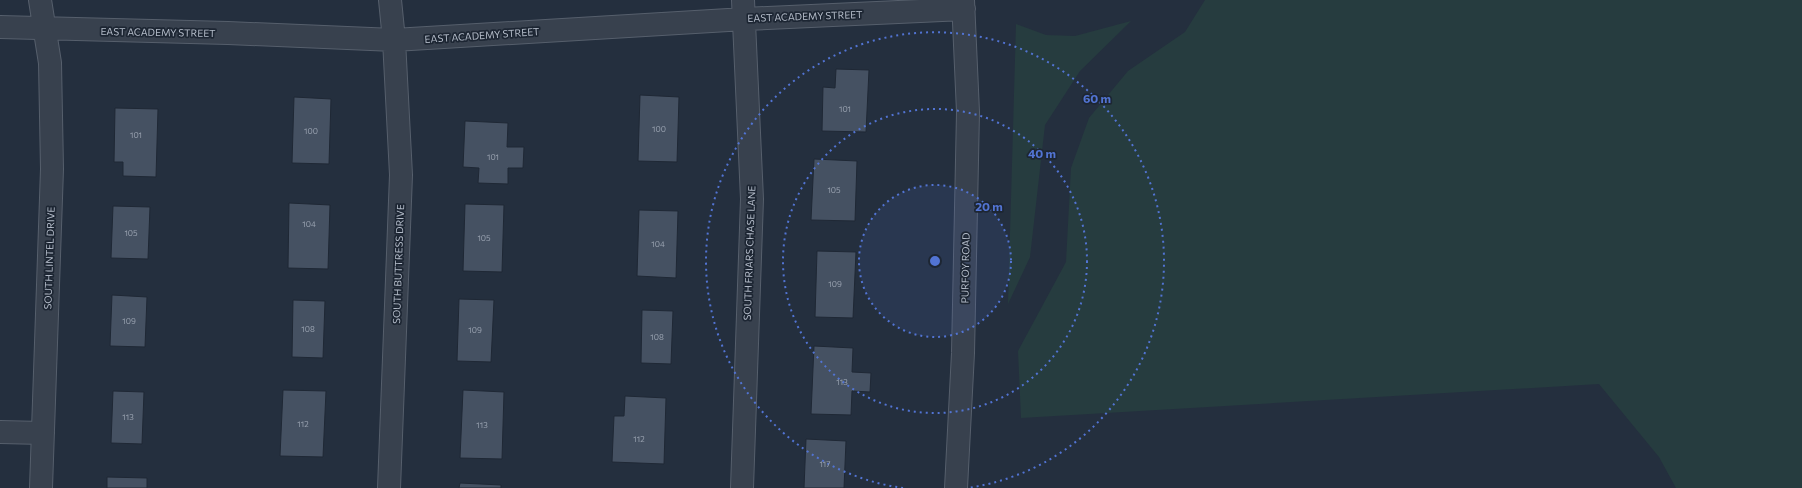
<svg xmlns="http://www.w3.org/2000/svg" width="1802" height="488" font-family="Commissioner,sans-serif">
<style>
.green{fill:#263c3f}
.building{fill:#455162;stroke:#1f2835}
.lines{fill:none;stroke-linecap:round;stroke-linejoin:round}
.minor-casing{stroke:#565f6c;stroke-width:24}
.minor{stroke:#38414e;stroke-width:22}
.ring{fill:none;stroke:#5274d3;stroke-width:2;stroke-dasharray:2 4}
.labels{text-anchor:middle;stroke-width:3.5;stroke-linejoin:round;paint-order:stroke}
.number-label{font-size:8px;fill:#98a1af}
.street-label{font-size:10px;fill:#b4bcc9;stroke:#1d2633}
.centre{fill:#5274d3;stroke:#1d2633;stroke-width:2}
.ring-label{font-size:12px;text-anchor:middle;font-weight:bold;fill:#5274d3;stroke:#1d2633;stroke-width:3.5;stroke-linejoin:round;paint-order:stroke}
</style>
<rect width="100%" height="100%" fill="#242f3e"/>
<path class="green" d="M 1205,0 L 1802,0 L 1802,488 L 1676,488 L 1659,457 L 1599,384 L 1021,418 L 1018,351 L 1066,262 L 1071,168 L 1089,118 L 1128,71 L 1185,32 Z
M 1131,21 L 1080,71 L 1045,125 L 1030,257 L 1008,304 L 1016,24 L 1046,35 L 1075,36 Z"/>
<path class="building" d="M 836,69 L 869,70 L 866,132 L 822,131 L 823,87 L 835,88 Z
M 640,95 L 679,97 L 677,162 L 638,161 Z
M 294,97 L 331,99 L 329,164 L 292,163 Z
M 115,108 L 158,109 L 156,177 L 123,176 L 123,162 L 114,162 Z
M 465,121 L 508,123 L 507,147 L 524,147 L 523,168 L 508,168 L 508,184 L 478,183 L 479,168 L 463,167 Z
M 814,159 L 857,161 L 855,221 L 811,220 Z
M 289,203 L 330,205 L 328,269 L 288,268 Z
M 465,204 L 504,205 L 502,272 L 463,271 Z
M 113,206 L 150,207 L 148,259 L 111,258 Z
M 639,210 L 678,211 L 676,278 L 637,276 Z
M 817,251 L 856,252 L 853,318 L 815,317 Z
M 112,295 L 147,297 L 145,347 L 110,346 Z
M 459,299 L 494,300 L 491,362 L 457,361 Z
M 293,300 L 325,301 L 323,358 L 292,357 Z
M 642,310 L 673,311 L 671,364 L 641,363 Z
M 814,346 L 853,348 L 852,372 L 871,373 L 870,392 L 852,391 L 851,415 L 811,414 Z
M 283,390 L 326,391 L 323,457 L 280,456 Z
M 463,390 L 504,392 L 502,459 L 460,458 Z
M 113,391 L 144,392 L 142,444 L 111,443 Z
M 625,396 L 666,398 L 664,464 L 612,462 L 614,416 L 624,416 Z
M 806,439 L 846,441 L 844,488 L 804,488 Z
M 107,477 L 147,478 L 147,488 L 107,488 Z
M 460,483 L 501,485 L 501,488 L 459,488 Z"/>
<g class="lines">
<defs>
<path id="minor" d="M 40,0 L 50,63 L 52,169 L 41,488
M 0,27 L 228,33 L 394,40 L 745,19 L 964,9
M 0,432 L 43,433
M 389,488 L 401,175 L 394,40 L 390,0
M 742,488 L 752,199 L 743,0
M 956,488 L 963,353 L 968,112 L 963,0"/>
</defs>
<use href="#minor" class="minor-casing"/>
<use href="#minor" class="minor"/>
</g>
<circle cx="935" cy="261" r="76" fill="#5274d3" fill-opacity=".12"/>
<g class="ring">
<circle cx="935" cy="261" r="76"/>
<circle cx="935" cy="261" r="152"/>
<path d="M903 488A229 229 0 1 1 967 488"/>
</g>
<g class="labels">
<g class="number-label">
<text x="845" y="112">101</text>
<text x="659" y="132">100</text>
<text x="311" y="134">100</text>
<text x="136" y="138">101</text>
<text x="493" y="160">101</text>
<text x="834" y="193">105</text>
<text x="309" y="227">104</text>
<text x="131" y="236">105</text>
<text x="484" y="241">105</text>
<text x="658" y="247">104</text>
<text x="835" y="287">109</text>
<text x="129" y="324">109</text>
<text x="308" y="332">108</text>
<text x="475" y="333">109</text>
<text x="657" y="340">108</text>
<text x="842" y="385">113</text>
<text x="128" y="420">113</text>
<text x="303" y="427">112</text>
<text x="482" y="428">113</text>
<text x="639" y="442">112</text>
<text x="825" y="467">117</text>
</g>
<g class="street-label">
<text transform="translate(805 16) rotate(-2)" y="4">EAST ACADEMY STREET</text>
<text transform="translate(158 32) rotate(1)" y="4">EAST ACADEMY STREET</text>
<text transform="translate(482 35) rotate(-4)" y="4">EAST ACADEMY STREET</text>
<text transform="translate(749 253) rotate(-88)" y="4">SOUTH FRIARS CHASE LANE</text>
<text transform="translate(49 258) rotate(-88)" y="4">SOUTH LINTEL DRIVE</text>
<text transform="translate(398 264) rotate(-88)" y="4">SOUTH BUTTRESS DRIVE</text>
<text transform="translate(965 268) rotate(-89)" y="4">PURFOY ROAD</text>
</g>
</g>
<circle cx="935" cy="261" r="6" class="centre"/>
<g class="ring-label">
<text x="1097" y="103">60 m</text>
<text x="1042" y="158">40 m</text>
<text x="989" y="211">20 m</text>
</g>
</svg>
